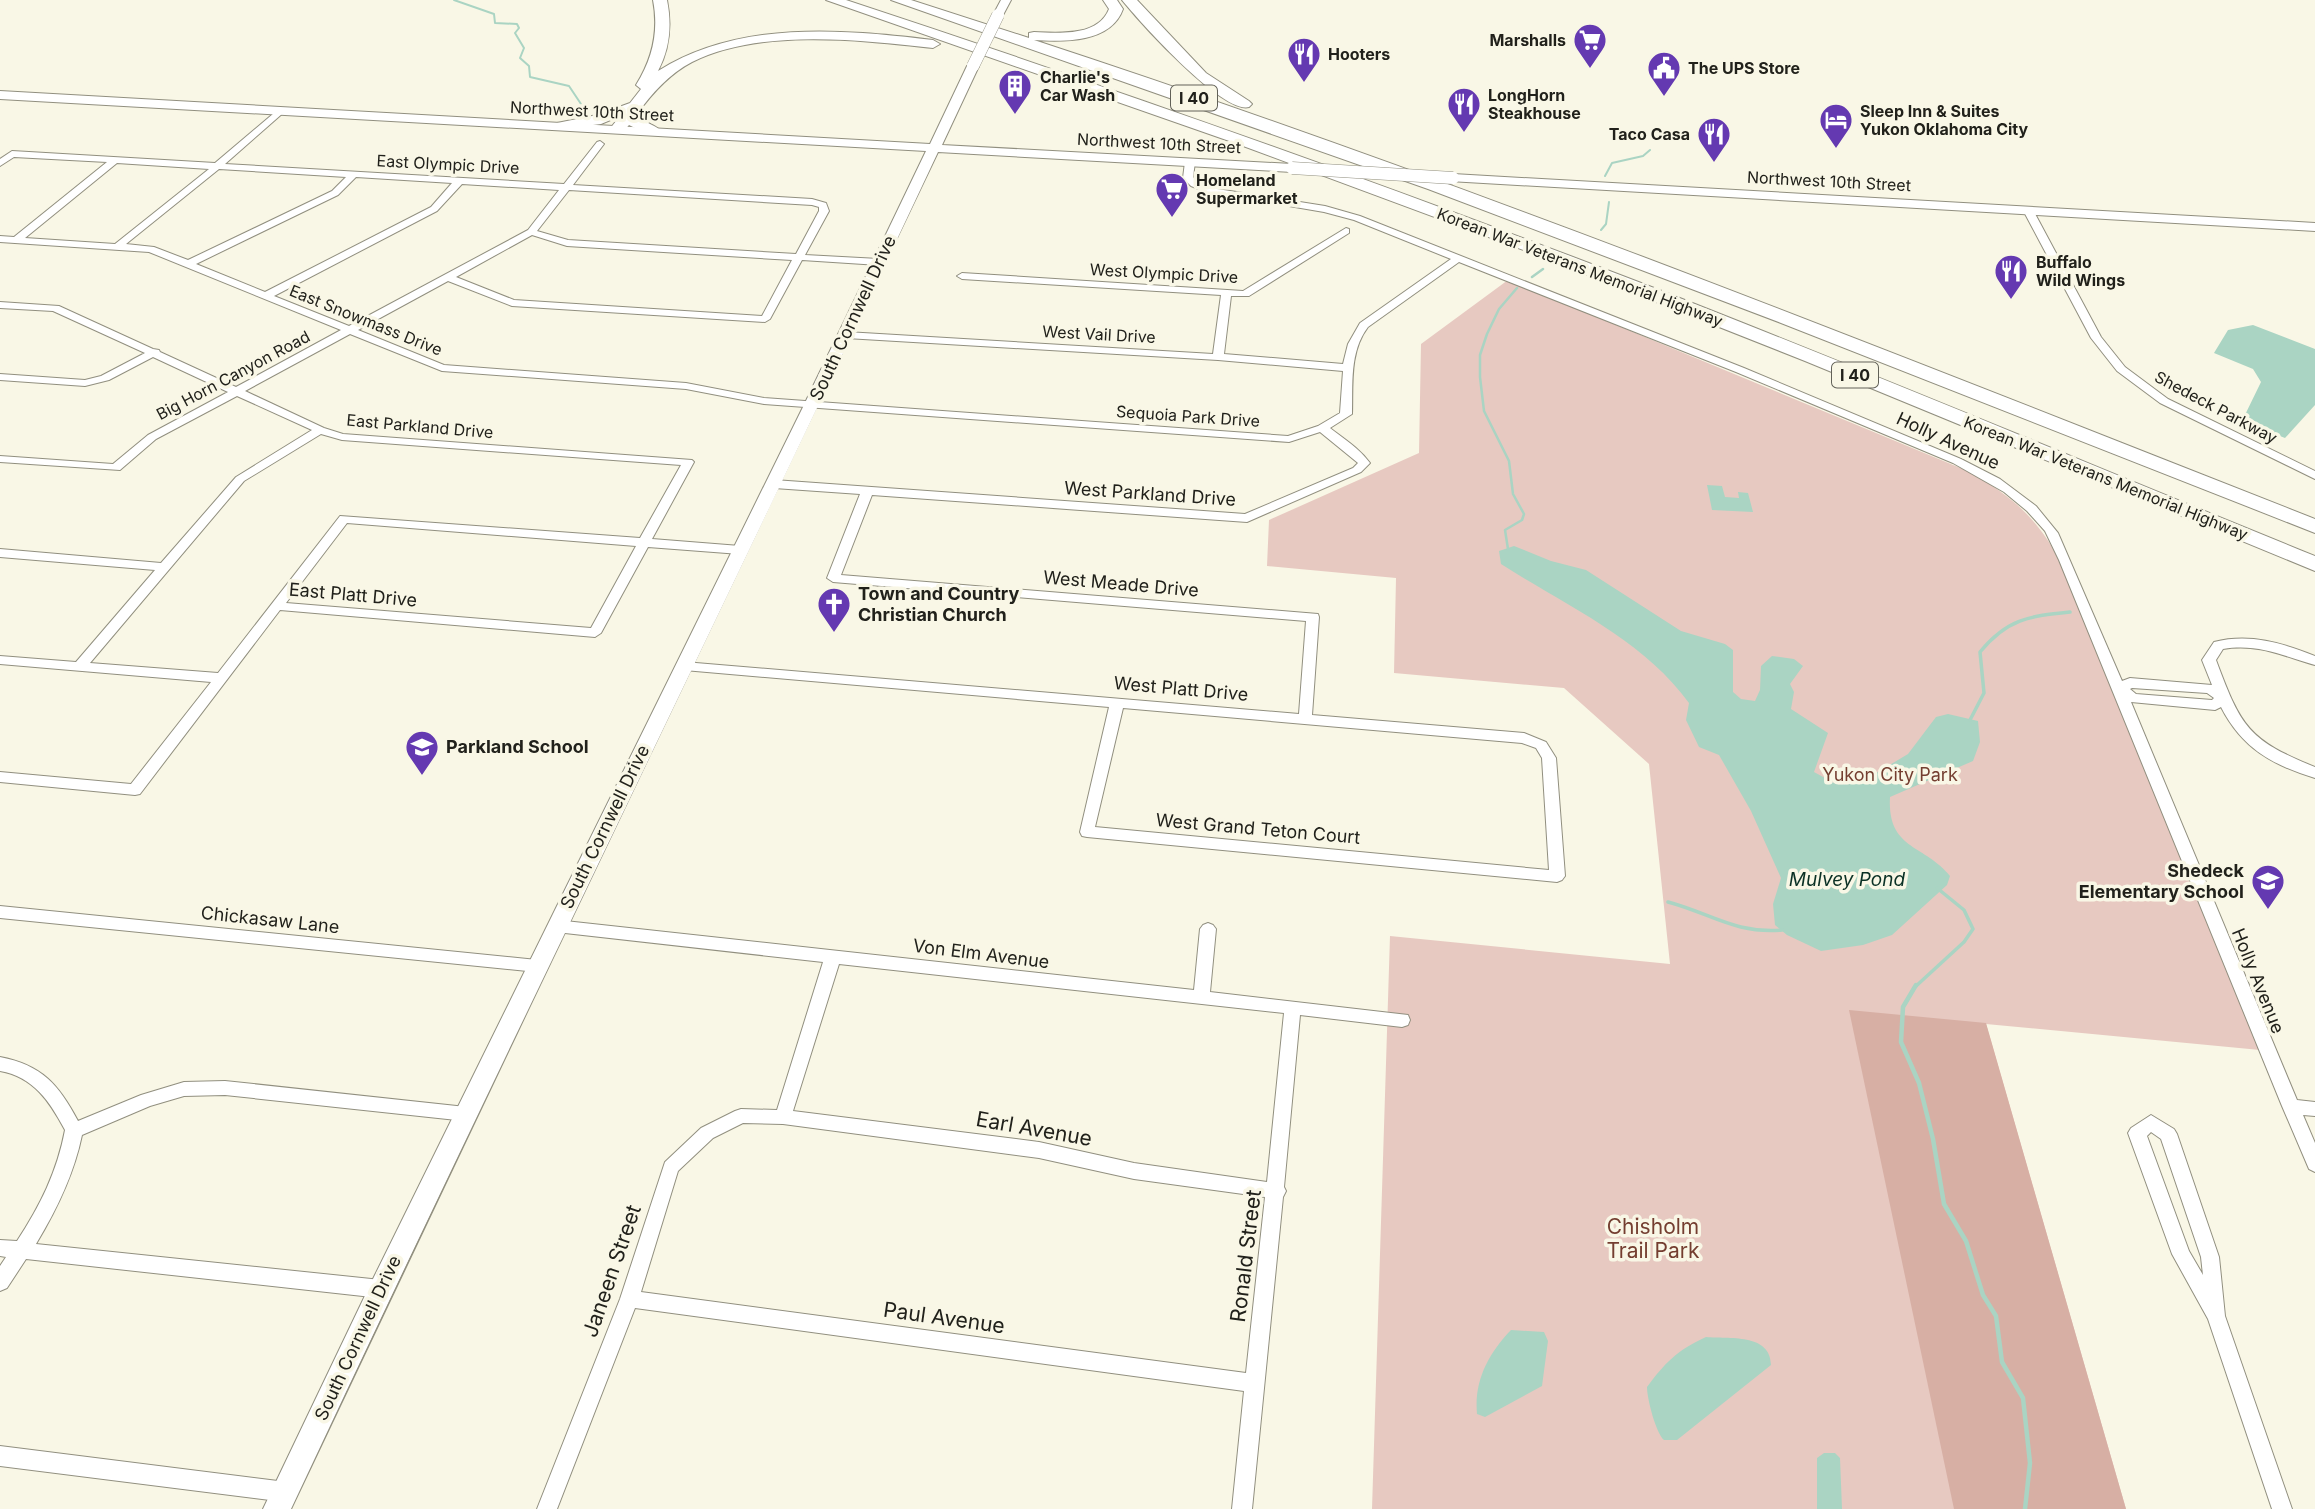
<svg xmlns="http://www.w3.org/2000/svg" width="2315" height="1509" font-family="Inter,sans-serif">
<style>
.green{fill:#e7c9c1}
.forest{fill:#d7afa4}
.water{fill:#aad4c3}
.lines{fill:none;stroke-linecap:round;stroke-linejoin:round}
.stream-far3{stroke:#aad4c3;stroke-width:2}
.stream-far2{stroke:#aad4c3;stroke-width:2.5}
.stream-far1{stroke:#aad4c3;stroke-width:3.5}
.stream{stroke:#aad4c3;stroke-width:4.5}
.street-casing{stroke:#918f7f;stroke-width:2}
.secondary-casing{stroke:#918f7f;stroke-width:2}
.highway-casing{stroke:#918f7f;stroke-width:2}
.street{fill:#fff;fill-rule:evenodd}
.secondary{fill:#fff;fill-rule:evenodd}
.highway{fill:#fff;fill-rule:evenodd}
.secondary-bridge-casing{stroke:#918f7f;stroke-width:13;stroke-linecap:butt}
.secondary-bridge{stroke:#fff;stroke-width:12}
.labels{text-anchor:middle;stroke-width:7;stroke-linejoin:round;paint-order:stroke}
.far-poi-label{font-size:16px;font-weight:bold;fill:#21211b;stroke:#f9f7e6;text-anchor:start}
.shield{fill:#f9f7e6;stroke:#626158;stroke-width:2}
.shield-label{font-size:16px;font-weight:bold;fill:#21211b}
.far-street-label{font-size:16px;fill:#21211b;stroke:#f9f7e6}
.street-label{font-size:18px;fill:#21211b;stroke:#f9f7e6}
.poi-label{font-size:18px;font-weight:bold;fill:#21211b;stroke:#f9f7e6;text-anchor:start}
.park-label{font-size:18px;fill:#743e30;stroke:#f9f7e6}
.water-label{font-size:19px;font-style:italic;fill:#0b3125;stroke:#f9f7e6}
.near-street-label{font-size:21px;fill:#21211b;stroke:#f9f7e6}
.near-park-label{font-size:21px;fill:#743e30;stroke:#f9f7e6}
</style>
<rect width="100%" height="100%" fill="#f9f7e6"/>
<path class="green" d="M 1508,280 L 1970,472 C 2011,496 2035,516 2058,557 L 2260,1050 L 1986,1024 L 2126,1509 L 1372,1509 L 1390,936 L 1670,964 L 1649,764 L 1564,688 L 1394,673 L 1396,578 L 1267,566 L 1269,520 L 1419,453 L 1421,344 Z"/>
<path class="forest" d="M 1849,1010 L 1986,1023 L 2126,1509 L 1954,1509 Z"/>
<path class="water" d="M 2253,325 L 2315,349 L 2315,405 L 2285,438 L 2242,421 L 2261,382 L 2253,369 L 2214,353 L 2228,330 Z
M 1707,485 L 1722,486 L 1725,497 L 1739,498 L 1738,492 L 1748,493 L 1753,512 L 1712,510 Z
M 1514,546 L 1551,561 L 1586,570 L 1681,631 L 1725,644 L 1733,650 L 1733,692 L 1741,699 L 1755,701 L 1760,690 L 1761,666 L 1772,656 L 1794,659 L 1803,666 L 1790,684 L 1794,692 L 1791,709 L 1828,733 L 1814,772 L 1836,784 L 1863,781 L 1908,754 L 1936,717 L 1948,714 L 1978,721 L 1980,742 L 1973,761 L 1890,797 C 1887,850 1924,844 1950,876 L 1947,885 L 1892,935 L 1863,945 L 1821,951 L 1787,935 L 1775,925 L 1773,904 L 1781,878 L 1751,811 L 1719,755 L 1699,747 L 1686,720 L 1689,703 C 1643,639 1565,605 1501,564 L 1499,551 Z
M 1511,1330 L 1544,1332 L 1548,1341 L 1542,1386 L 1485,1417 L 1477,1414 C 1474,1381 1488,1354 1511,1330 Z
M 1706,1337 C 1728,1339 1771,1333 1771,1365 L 1677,1440 L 1664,1440 C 1656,1433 1647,1399 1647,1387 C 1665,1363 1677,1350 1706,1337 Z
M 1824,1453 L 1835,1453 L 1840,1458 L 1842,1509 L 1817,1509 L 1817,1458 Z"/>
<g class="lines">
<path class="stream-far3" d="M 454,0 L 494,14 L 495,23 L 517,24 L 519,28 L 515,33 L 524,48 L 520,58 L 529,66 L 530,77 L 569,86 L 583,107
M 1605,176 L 1612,163 L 1643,156 L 1650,150
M 1601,230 L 1606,224 L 1609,202"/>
<path class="stream-far2" d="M 1532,277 L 1543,269
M 1508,549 L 1505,530 L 1522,520 L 1524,514 L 1513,494 L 1509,461 L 1484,411 L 1480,377 L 1480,355 L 1487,334 L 1499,309 L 1517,288"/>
<path class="stream-far1" d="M 1970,720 L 1984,693 L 1980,652 C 2007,619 2029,616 2070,612
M 1668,902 C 1710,913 1735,934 1782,930
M 1915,987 L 1964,942 L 1973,929 L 1964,910 L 1937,888"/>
<path class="stream" d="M 1916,985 L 1903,1007 L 1901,1042 L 1919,1083 L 1933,1139 L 1944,1204 L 1966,1241 L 1983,1295 L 1996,1316 L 2002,1362 L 2023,1398 L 2030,1463 L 2025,1509"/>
<defs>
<path id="street" d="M 280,108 L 283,109 L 283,113 L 225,164 L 564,184 L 597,142 L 600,141 L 604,144 L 573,185 L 812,199 L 826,203 L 829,211 L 805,255 L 879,259 L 884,262 L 879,265 L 802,260 L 770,319 L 765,322 L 512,306 L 448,281 L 358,330 L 444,365 L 686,383 L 764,398 L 1288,436 L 1318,426 L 1340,413 L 1343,371 L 1218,360 L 846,338 L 841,335 L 846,332 L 1213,354 L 1221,295 L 962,279 L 957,276 L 962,273 L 1243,291 L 1346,228 L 1349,229 L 1349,233 L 1249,296 L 1231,296 L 1224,354 L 1343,364 L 1348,344 L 1360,323 L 1451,259 L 1354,220 L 1324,212 L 1206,192 L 1191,186 L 1183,178 L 1185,162 L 1190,159 L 1195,162 L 1193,177 L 1197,182 L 1211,188 L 1325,206 L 1360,216 L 1744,368 L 1961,459 L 2000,479 L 2036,506 L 2058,533 L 2122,681 L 2130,678 L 2212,685 L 2202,660 L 2214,642 C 2250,633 2282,643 2315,656 L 2315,665 C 2283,656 2258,643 2223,649 L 2216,660 C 2241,727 2248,740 2315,767 L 2315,778 C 2272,765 2242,748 2221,707 L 2215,710 L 2131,702 L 2297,1100 L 2315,1102 L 2315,1116 L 2303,1115 L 2315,1143 L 2315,1172 L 2309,1169 L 2282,1106 L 2059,560 L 2045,531 L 2027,511 L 2004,492 L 1953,463 L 1736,372 L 1459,262 L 1368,327 C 1349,352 1353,385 1352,414 L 1330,428 C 1344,439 1359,448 1370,463 L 1361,472 L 1247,522 L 872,495 L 841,575 L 1318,614 L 1319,617 L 1312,715 L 1524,733 L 1546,742 L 1556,758 L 1565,876 L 1562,880 L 1557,882 L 1087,837 L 1082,836 L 1080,832 L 1109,707 L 684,670 L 677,666 L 684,662 L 1299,714 L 1306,621 L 833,582 L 827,578 L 860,494 L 774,488 L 768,484 L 774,480 L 1245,514 L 1353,468 L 1358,463 L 1320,432 L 1289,442 L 764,404 L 686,389 L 442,371 L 350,334 L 245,391 L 324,428 L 343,434 L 692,460 L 694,462 L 652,539 L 740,546 L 746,550 L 740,554 L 648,547 L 601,633 L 595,637 L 280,610 L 140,794 L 135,795 L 0,782 L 0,772 L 131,784 L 211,682 L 0,664 L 0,656 L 76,662 L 155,570 L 0,557 L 0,549 L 161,563 L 236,477 L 312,430 L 237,396 L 156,439 L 120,470 L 0,462 L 0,456 L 113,464 L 148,435 L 228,392 L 153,357 L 109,380 L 85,386 L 0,380 L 0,374 L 85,380 L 101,376 L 145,353 L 53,311 L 0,308 L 0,302 L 59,306 L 153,349 L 159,350 L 160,352 L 236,387 L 341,330 L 149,252 L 0,242 L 0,236 L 14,237 L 107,162 L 14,157 L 0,166 L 0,159 L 12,151 L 215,163 ZM 117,163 L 209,169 L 115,244 L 25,238 ZM 219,169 L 346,177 L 332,191 L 188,260 L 154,247 L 126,244 ZM 356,177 L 452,183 L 431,207 L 265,292 L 196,264 L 338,195 ZM 462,184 L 559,190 L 528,230 L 349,326 L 274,296 L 437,211 ZM 569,190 L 812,205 L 819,207 L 819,211 L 796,254 L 568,240 L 537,231 ZM 532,235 L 567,246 L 792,260 L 762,316 L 514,300 L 456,277 ZM 321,434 L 342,440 L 681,465 L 640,538 L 340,516 L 218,673 L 90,663 L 244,481 ZM 347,523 L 636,546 L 591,628 L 286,603 ZM 2132,688 L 2207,693 L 2214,698 L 2212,700 L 2136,694 L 2130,689 ZM 1123,708 L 1522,743 L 1536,748 L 1542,758 L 1549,870 L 1095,827 Z
M 2025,208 L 2033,210 L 2101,337 L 2125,367 L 2168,399 L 2315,471 L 2315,479 L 2160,403 L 2117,371 L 2091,338 L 2023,210 Z
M 0,906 L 537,960 L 543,962 L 545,966 L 543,970 L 537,972 L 0,918 Z
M 556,920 L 1194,990 L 1200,929 L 1203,925 L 1208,923 L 1213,925 L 1216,929 L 1210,992 L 1408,1015 L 1410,1020 L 1408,1025 L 1402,1027 L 1300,1015 L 1284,1187 L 1286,1191 L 1283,1197 L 1252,1509 L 1232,1509 L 1244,1391 L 635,1308 L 557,1509 L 537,1509 L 620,1299 L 665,1162 L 701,1128 L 735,1111 L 741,1109 L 777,1110 L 823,962 L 556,932 L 551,930 L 548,926 L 551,922 ZM 839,964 L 1284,1013 L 1267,1182 L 1134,1163 L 1039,1142 L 793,1111 ZM 743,1123 L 783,1124 L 1039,1158 L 1134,1179 L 1265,1197 L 1246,1373 L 641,1292 L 678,1171 L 713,1138 Z
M 0,1057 C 42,1065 59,1085 78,1121 L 141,1095 L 184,1082 L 225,1081 L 466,1107 L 472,1109 L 474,1114 L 472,1119 L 466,1121 L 225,1095 L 184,1096 L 150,1106 L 82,1135 C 74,1174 57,1209 36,1244 L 381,1280 L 388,1283 L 390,1289 L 388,1295 L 381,1298 L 26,1259 L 7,1288 L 0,1291 L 0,1266 L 6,1257 L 0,1256 L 0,1240 L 17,1241 C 40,1206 57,1172 65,1130 C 50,1102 34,1077 0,1071 Z
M 2151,1115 L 2174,1129 L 2177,1134 L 2219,1257 L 2225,1316 L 2292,1509 L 2272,1509 L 2208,1319 L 2172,1254 L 2128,1133 L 2131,1128 ZM 2151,1132 L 2161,1139 L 2201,1257 L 2203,1275 L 2189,1251 L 2147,1136 Z
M 0,1446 L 286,1482 L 293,1485 L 296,1492 L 293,1499 L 286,1502 L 0,1466 Z"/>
<path id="secondary" d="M 1001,0 L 1011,0 L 1002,17 L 994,17 L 993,15 Z
M 973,63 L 979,66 L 942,145 L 1292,164 L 1298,168 L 1292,172 L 938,152 C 726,605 503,1055 291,1509 L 263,1509 L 372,1281 L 804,405 L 926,151 L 0,99 L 0,91 L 930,144 L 967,66 Z
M 1453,174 L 2315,223 L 2315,231 L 1449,181 L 1447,178 Z"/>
<path id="highway" d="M 653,0 L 667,0 C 672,25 670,48 658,71 C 739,20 842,29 933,40 L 940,44 L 933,48 C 860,40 760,28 692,62 C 669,74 652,93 637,114 C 643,123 655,124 662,132 L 659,135 L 649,135 L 629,125 L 622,133 L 612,133 L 609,130 L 620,116 L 601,124 L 552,130 L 549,127 L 552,124 L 597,115 L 630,103 L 641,89 L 636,85 C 653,58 659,31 653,0 Z
M 826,0 L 846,0 C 1116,89 1384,184 1649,286 C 1873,373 2093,466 2315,556 L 2315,571 L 1805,361 L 1537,255 L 1235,143 Z
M 891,0 L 911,0 L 1029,38 L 1029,33 L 1034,32 C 1058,33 1098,37 1109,9 L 1103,0 L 1117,0 L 1123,9 C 1111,43 1064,42 1034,40 C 1467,182 1891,352 2315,519 L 2315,533 L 1781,323 L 1428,189 Z
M 1122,0 L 1137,0 L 1206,73 L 1249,101 L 1252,104 L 1249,107 C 1222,114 1140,22 1122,0 Z"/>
</defs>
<use href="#street" class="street-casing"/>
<use href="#secondary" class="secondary-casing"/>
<use href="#highway" class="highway-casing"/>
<use href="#street" class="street"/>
<use href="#secondary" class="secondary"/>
<use href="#highway" class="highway"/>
<defs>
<path id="secondary-bridge" d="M 973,66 L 998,15
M 1292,168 L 1453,178"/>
</defs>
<use href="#secondary-bridge" class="secondary-bridge-casing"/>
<use href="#secondary-bridge" class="secondary-bridge"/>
</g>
<defs>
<symbol id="supermarket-pin" viewBox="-11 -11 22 30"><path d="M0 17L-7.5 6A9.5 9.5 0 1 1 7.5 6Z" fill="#6439b1" stroke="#f9f7e6"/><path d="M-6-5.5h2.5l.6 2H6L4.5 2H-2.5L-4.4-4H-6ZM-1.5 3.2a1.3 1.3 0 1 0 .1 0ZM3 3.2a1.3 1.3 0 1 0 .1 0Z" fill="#fff"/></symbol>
<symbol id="restaurant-pin" viewBox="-11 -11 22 30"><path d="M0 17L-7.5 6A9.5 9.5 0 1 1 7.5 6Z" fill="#6439b1" stroke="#f9f7e6"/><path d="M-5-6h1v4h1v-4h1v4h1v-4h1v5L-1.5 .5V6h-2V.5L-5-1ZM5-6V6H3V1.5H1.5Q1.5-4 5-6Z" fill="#fff"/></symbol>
<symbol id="civic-pin" viewBox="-11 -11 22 30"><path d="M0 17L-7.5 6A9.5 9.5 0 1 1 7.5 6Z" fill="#6439b1" stroke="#f9f7e6"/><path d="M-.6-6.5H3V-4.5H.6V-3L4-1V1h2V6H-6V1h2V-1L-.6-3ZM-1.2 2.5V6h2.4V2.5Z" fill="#fff"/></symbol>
<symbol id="building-pin" viewBox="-11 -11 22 30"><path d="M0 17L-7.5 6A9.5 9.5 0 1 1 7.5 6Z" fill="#6439b1" stroke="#f9f7e6"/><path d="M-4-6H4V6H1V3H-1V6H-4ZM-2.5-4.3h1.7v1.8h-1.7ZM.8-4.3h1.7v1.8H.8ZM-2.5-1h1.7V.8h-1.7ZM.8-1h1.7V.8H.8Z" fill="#fff"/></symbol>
<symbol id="hotel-pin" viewBox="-11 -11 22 30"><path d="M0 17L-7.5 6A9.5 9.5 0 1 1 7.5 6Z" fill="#6439b1" stroke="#f9f7e6"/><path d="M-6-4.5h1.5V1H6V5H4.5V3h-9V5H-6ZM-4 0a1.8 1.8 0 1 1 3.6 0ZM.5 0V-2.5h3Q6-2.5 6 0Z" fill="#fff"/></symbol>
<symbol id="church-pin" viewBox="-11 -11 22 30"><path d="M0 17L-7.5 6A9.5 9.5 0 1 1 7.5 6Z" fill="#6439b1" stroke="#f9f7e6"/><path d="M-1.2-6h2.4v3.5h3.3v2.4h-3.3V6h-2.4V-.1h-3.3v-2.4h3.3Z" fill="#fff"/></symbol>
<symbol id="school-pin" viewBox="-11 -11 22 30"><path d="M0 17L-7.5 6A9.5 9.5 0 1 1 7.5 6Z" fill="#6439b1" stroke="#f9f7e6"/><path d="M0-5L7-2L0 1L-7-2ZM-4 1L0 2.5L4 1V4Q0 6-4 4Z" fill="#fff"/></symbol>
</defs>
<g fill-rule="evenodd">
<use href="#supermarket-pin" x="1571" y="21" width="38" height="52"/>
<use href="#restaurant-pin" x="1285" y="35" width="38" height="52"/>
<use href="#civic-pin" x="1645" y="49" width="38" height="52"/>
<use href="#building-pin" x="996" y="67" width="38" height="52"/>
<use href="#restaurant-pin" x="1445" y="85" width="38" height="52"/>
<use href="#hotel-pin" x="1817" y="101" width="38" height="52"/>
<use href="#restaurant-pin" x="1695" y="115" width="38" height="52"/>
<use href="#supermarket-pin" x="1153" y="170" width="38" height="52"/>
<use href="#restaurant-pin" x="1992" y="252" width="38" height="52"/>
<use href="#church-pin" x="815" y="585" width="38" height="52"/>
<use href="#school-pin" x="403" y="728" width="38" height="52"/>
<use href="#school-pin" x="2249" y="862" width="38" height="52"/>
</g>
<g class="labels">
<g class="far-poi-label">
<text x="1566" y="46" text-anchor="end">Marshalls</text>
<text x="1328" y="60">Hooters</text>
<text x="1688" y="74">The UPS Store</text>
<text x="1040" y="83">Charlie's<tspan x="1040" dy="18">Car Wash</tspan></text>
<text x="1488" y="101">LongHorn<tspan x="1488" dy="18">Steakhouse</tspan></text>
<text x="1860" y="117">Sleep Inn &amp; Suites<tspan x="1860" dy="18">Yukon Oklahoma City</tspan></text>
<text x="1690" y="140" text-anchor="end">Taco Casa</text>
<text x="1196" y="186">Homeland<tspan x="1196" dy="18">Supermarket</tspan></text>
<text x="2036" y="268">Buffalo<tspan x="2036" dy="18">Wild Wings</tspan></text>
</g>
<g class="shield">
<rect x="1171" y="85.5" width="46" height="25" rx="5"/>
<rect x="1832" y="362.5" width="46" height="25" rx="5"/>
</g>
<g class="shield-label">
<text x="1194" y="104">I 40</text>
<text x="1855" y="381">I 40</text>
</g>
<g class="far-street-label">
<text transform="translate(592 111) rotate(3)" y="6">Northwest 10th Street</text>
<text transform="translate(1159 143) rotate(3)" y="6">Northwest 10th Street</text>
<text transform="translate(448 164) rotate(3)" y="6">East Olympic Drive</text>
<text transform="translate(1829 181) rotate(3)" y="6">Northwest 10th Street</text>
<text transform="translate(1580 267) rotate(21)" y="6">Korean War Veterans Memorial Highway</text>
<text transform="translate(1164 273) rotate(3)" y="6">West Olympic Drive</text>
<text transform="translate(366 320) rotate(22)" y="6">East Snowmass Drive</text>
<text transform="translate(1099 334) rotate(3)" y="6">West Vail Drive</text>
<text transform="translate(233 375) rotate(-28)" y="6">Big Horn Canyon Road</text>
<text transform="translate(2216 407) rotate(28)" y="6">Shedeck Parkway</text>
<text transform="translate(1188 416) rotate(4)" y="6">Sequoia Park Drive</text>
<text transform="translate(420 426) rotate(5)" y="6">East Parkland Drive</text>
<text transform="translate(2106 478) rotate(22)" y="6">Korean War Veterans Memorial Highway</text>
</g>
<g class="street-label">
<text transform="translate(853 318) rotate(-65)" y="6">South Cornwell Drive</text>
<text transform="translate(1948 441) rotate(25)" y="6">Holly Avenue</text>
<text transform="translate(1150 494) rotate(4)" y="6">West Parkland Drive</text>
<text transform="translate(1121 584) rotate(5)" y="6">West Meade Drive</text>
<text transform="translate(353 595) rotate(5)" y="6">East Platt Drive</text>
<text transform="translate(1181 689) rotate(5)" y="6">West Platt Drive</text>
<text transform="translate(605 827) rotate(-64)" y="6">South Cornwell Drive</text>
<text transform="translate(1258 829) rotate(5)" y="6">West Grand Teton Court</text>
<text transform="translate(270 920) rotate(6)" y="6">Chickasaw Lane</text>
<text transform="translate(981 954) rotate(7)" y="6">Von Elm Avenue</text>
<text transform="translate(2258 981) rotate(68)" y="6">Holly Avenue</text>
<text transform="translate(358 1338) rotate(-65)" y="6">South Cornwell Drive</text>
</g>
<g class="poi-label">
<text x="858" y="600">Town and Country<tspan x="858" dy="21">Christian Church</tspan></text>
<text x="446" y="753">Parkland School</text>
<text x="2244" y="877" text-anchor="end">Shedeck<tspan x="2244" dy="21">Elementary School</tspan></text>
</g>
<g class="park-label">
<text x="1890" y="781">Yukon City Park</text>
</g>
<g class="water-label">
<text x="1847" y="886">Mulvey Pond</text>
</g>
<g class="near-street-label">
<text transform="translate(1034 1129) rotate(10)" y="7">Earl Avenue</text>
<text transform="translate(1246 1256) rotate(-83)" y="7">Ronald Street</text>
<text transform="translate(612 1271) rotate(-71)" y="7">Janeen Street</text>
<text transform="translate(944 1318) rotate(8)" y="7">Paul Avenue</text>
</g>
<g class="near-park-label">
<text x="1653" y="1234">Chisholm<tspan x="1653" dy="24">Trail Park</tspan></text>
</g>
</g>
</svg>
